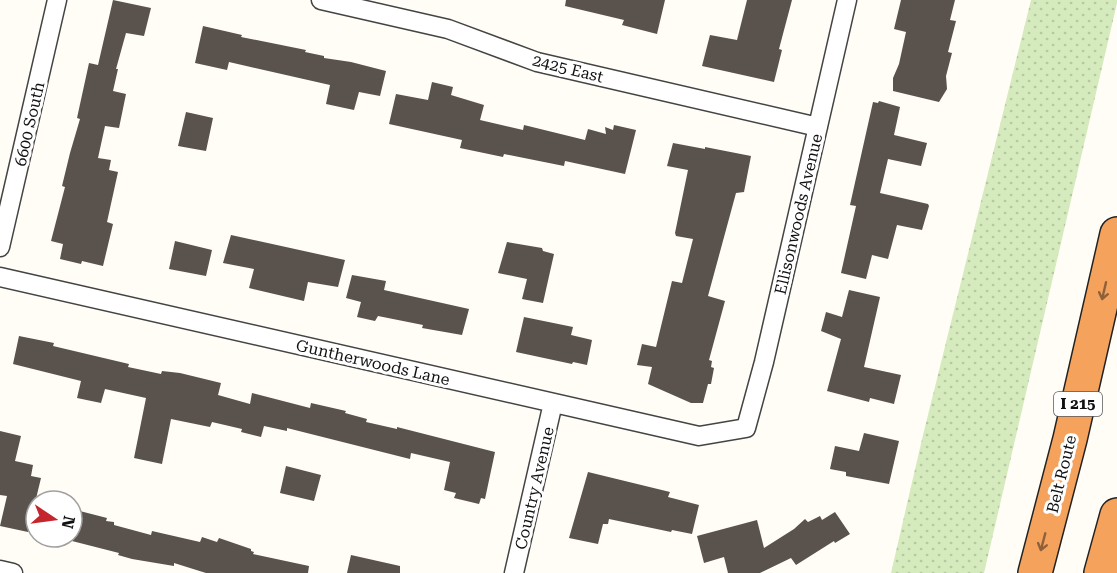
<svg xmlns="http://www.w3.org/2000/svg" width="1117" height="573" font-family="'Roboto Serif',serif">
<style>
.green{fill:url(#green-dots)}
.building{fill:#5a524d}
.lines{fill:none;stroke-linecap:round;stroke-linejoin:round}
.minor-casing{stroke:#444;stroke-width:21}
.motorway-casing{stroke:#222;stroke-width:36}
.minor{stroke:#fff;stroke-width:18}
.motorway{stroke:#f5a25d;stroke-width:33}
.oneway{stroke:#8e613b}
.labels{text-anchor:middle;stroke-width:6;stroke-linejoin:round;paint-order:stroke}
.shield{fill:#fff;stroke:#585858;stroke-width:1.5}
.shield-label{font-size:15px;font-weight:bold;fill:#111}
.street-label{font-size:16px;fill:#111;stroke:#fff}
</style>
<defs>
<pattern id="green-dots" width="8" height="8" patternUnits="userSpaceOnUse" patternTransform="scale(1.5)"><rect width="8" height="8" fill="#d5ebbd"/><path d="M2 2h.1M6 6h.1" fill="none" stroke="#b6c8a1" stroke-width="1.8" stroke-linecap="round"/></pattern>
</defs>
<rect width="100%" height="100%" fill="#fffdf5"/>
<path class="green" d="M 1031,0 L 1117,0 L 1117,3 L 984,573 L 891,573 L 923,435 Z"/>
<path class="building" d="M 113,0 L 151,8 L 144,36 L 126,33 L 116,69 L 118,69 L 113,91 L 126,94 L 119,128 L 105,126 L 98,158 L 111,160 L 109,170 L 118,172 L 107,222 L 113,224 L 103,266 L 82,261 L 81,264 L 60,259 L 63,244 L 51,241 L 65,187 L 62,186 L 70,153 L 80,119 L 77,118 L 89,63 L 98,65 Z
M 566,0 L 665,0 L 657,34 L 622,25 L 624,20 L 565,6 Z
M 747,0 L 792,0 L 779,49 L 782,50 L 774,82 L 702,66 L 710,35 L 737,40 Z
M 901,0 L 955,0 L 950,20 L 956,21 L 948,52 L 952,53 L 946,76 L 947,89 L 939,102 L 893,91 L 893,78 L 899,64 L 906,32 L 894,29 Z
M 203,26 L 242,35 L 241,37 L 306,50 L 305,52 L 324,56 L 324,58 L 351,62 L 386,71 L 380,96 L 359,92 L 354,110 L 326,104 L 330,85 L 229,62 L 227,70 L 195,63 Z
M 432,82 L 453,87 L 451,95 L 484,105 L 480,120 L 523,130 L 524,125 L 585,140 L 588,129 L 606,134 L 605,127 L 613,130 L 614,125 L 636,130 L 625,174 L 565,161 L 564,166 L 504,154 L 503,157 L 460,148 L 462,140 L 389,124 L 396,94 L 428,100 Z
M 879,101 L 900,107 L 894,135 L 927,143 L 921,166 L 888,159 L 880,193 L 928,204 L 929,206 L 922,230 L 897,225 L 888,259 L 872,255 L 866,279 L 841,273 L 856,206 L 850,205 L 873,102 L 878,103 Z
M 186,112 L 213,118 L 206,151 L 178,146 Z
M 673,143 L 705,149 L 705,147 L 751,156 L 744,192 L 736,193 L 708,296 L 725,301 L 709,360 L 712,361 L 711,367 L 714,368 L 711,384 L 708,384 L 703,403 L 691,403 L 648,384 L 652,367 L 637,365 L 642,344 L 656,347 L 672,281 L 682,283 L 693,239 L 676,236 L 675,233 L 688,170 L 667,166 Z
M 231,235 L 345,260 L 338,287 L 308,282 L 304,301 L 249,288 L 254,269 L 223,263 Z
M 175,241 L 212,250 L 206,276 L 169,269 Z
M 507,242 L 542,248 L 543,251 L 554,254 L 543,303 L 522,299 L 527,279 L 498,273 Z
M 352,275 L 386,281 L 384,290 L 469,309 L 462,335 L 422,328 L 423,325 L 378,316 L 375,321 L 357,317 L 361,302 L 346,298 Z
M 849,290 L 880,297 L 864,367 L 901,375 L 894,404 L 870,398 L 869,402 L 827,391 L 841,339 L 821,331 L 826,312 L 842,317 Z
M 524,317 L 573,327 L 571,335 L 592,340 L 587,365 L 573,362 L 572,364 L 516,352 Z
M 19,336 L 54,343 L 53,346 L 129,364 L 128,367 L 161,374 L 162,371 L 180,373 L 221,383 L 218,395 L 250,404 L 252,393 L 310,408 L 311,403 L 346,411 L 345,413 L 367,419 L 366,422 L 397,429 L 397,427 L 495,452 L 485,499 L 481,498 L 479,504 L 454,498 L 456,493 L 444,490 L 450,462 L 411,453 L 410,459 L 287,428 L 287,431 L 264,426 L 261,437 L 241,432 L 242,429 L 212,422 L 210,427 L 171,419 L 162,464 L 134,458 L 146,398 L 105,389 L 101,403 L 77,398 L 81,381 L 13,364 Z
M 0,431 L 21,436 L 15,461 L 33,465 L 31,476 L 41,478 L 28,532 L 0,526 L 7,496 L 0,495 Z
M 864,433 L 899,441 L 889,484 L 846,476 L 846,472 L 830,469 L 835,446 L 859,451 Z
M 286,466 L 321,475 L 314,501 L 280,493 Z
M 588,472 L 670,492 L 668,497 L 699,505 L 692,534 L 672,530 L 671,532 L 609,519 L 608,524 L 603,524 L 598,544 L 569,538 Z
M 72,509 L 107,518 L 106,521 L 114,522 L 114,525 L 151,535 L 152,531 L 200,542 L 202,537 L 217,542 L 219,538 L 251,549 L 251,551 L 254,552 L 253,554 L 309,566 L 308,573 L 206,573 L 174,563 L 174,566 L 132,559 L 118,555 L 119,553 L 72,541 Z
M 835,512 L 850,534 L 835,543 L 834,541 L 796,565 L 791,558 L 760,573 L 728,573 L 724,557 L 704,563 L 697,536 L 757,520 L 764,548 L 794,529 L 805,519 L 808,522 L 820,516 L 822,520 Z
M 351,555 L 400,566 L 400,573 L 347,573 Z"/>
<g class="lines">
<defs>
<path id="minor" d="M 321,0 L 448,29 L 537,62 L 818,127
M 0,247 L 57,0
M 0,277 L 699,436 L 746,428 L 764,362 L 847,0
M 0,570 L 13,573
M 514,573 L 553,403"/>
<path id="motorway" d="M 1035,573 L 1070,439 L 1117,234
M 1101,573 L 1117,515"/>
</defs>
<use href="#minor" class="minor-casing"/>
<use href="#motorway" class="motorway-casing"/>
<use href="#minor" class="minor"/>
<use href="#motorway" class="motorway"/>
</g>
<defs><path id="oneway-shaft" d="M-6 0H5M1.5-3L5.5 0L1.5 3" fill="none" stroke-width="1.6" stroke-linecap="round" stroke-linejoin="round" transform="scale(1.5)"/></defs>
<g class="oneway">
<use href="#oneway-shaft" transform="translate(1104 291) rotate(103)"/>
<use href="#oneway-shaft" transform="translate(1043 542) rotate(105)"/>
</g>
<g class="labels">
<rect class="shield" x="1054" y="392" width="48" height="24" rx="4.5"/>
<g class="shield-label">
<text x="1078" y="409">I 215</text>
</g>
<g class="street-label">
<text transform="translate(568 68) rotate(14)" y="6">2425 East</text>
<text transform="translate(29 124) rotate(-77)" y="6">6600 South</text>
<text transform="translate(798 214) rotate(-77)" y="6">Ellisonwoods Avenue</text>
<text transform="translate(373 362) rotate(13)" y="6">Guntherwoods Lane</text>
<text transform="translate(1061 474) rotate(-76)" y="6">Belt Route</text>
<text transform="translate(534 488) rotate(-77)" y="6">Country Avenue</text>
</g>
</g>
<g transform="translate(54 519) rotate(103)"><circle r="28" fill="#ffffff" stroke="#a0a0a0" stroke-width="1.5"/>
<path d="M0-4.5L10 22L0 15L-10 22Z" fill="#c4262e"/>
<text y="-9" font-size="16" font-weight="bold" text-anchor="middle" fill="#111111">N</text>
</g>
</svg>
